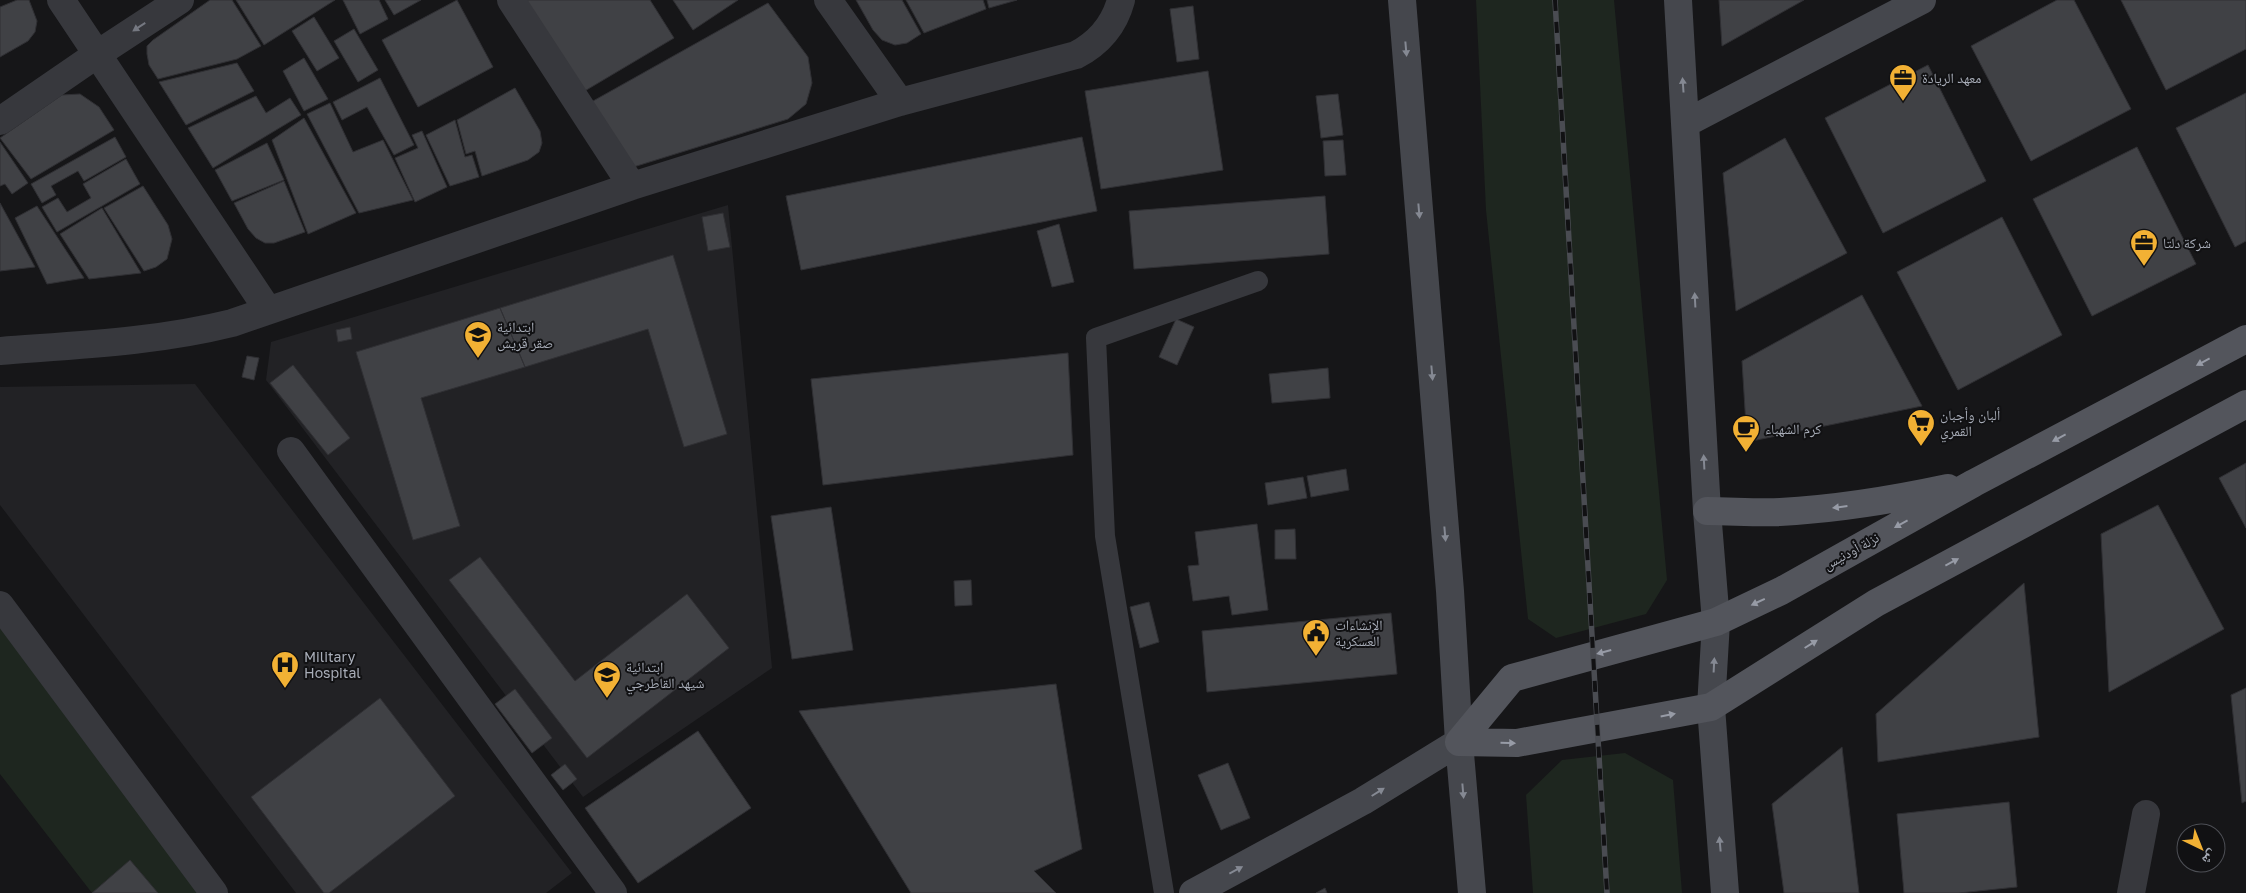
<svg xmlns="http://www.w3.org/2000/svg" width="2246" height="893" font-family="'Golos Text','Noto Naskh Arabic',sans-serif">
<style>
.built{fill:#222225}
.green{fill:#1e261f}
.building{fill:#404145;stroke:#303034}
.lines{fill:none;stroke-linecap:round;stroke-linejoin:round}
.lane{stroke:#37383d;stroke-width:20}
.street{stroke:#37383d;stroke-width:28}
.secondary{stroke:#45474d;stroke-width:28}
.primary{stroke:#53555c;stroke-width:28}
.rail-casing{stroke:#4a4c52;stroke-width:5.5}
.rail{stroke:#111113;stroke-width:4;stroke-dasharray:11;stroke-linecap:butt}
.oneway{fill:#757881}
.oneway2{fill:#858993}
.oneway3{fill:#979ba6}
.labels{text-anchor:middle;stroke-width:4;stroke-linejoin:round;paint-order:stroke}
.poi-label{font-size:14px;fill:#a8adb8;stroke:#111113;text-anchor:start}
.street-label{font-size:14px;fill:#a8adb8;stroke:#111113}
</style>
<rect width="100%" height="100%" fill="#161618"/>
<path class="built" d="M 728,205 L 772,668 L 583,797 L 266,380 L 271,342 Z
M 195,384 L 572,873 L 546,893 L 296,893 L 0,505 L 0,387 Z"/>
<path class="green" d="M 1476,0 L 1614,0 L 1667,580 L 1646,614 L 1556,638 L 1528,619 L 1486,210 Z
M 0,627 L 204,893 L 92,893 L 0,774 Z
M 1625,753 L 1673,780 L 1682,893 L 1533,893 L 1526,795 L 1562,760 Z"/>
<path class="building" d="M 17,0 L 29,0 L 37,21 L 35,32 L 28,41 L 0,57 L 0,7 Z
M 210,0 L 232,0 L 261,46 L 237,59 L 158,79 L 149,65 L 147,54 L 147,46 L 153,40 Z
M 236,0 L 335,0 L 264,45 Z
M 343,0 L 379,0 L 388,19 L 360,34 Z
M 385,0 L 421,0 L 394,15 Z
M 457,0 L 493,67 L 418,107 L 382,40 Z
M 526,0 L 650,0 L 674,38 L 583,92 Z
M 673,0 L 738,0 L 693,30 Z
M 856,0 L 902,0 L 921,34 L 907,43 L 895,45 L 882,40 L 873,30 Z
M 906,0 L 983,0 L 986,9 L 924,33 Z
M 987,0 L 1017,0 L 989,8 Z
M 1719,0 L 1804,0 L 1722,46 Z
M 2057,0 L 2074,0 L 2131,109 L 2031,161 L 1971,46 Z
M 2121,0 L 2246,0 L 2246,49 L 2166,90 Z
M 768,3 L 808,57 L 812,83 L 806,104 L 788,119 L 627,169 L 577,110 Z
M 1193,6 L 1199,59 L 1177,62 L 1170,9 Z
M 314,17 L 339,58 L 317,71 L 292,31 Z
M 354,29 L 378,70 L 358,82 L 334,41 Z
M 304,58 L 328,99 L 304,111 L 283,71 Z
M 237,63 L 254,91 L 186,125 L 159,82 Z
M 1928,65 L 1986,181 L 1883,233 L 1825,118 Z
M 1208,71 L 1223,170 L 1101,189 L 1085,91 Z
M 380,78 L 414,145 L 394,155 L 367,107 L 342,120 L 333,102 Z
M 515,88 L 540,131 L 542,143 L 539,152 L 528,160 L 482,176 L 475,151 L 466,154 L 457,120 Z
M 2246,93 L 2246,241 L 2235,247 L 2176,128 Z
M 80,94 L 99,107 L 114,130 L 31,179 L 0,138 L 62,95 Z
M 1338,94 L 1343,135 L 1321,138 L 1316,96 Z
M 256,96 L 266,113 L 290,98 L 301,115 L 213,168 L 188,128 Z
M 330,103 L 353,152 L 383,140 L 413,200 L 359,213 L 307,114 Z
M 304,118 L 356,213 L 308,234 L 272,140 Z
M 455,120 L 465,157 L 472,155 L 479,177 L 450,186 L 426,135 Z
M 422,131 L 447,187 L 415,202 L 395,158 L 418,148 L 412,135 Z
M 115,137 L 126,157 L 84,181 L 78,171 L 51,186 L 56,195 L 42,203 L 31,184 Z
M 1082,137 L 1097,211 L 801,270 L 786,196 Z
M 1785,138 L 1847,253 L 1736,311 L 1723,173 Z
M 1343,140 L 1346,175 L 1325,176 L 1323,141 Z
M 0,142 L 28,183 L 12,194 L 5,184 L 0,186 Z
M 267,143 L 284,180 L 232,201 L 215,170 Z
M 2137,147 L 2196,264 L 2092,316 L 2033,199 Z
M 126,159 L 140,184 L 57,232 L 42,207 L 58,198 L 67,212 L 91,198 L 83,184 Z
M 284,181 L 305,232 L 274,243 L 265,243 L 256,238 L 248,229 L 234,203 Z
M 143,186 L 168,225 L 172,239 L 167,259 L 156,267 L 144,271 L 104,208 Z
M 1325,196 L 1329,254 L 1134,269 L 1129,211 Z
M 0,203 L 35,267 L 0,271 Z
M 37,206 L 84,278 L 47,284 L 15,218 Z
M 102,208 L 141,273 L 89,279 L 60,234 Z
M 723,213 L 730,247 L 708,251 L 702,217 Z
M 2002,217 L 2062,335 L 1958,390 L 1897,272 Z
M 1059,224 L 1074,282 L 1052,287 L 1037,231 Z
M 673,255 L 727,434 L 684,447 L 648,329 L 525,367 L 500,308 Z
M 1862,295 L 1922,406 L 1747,442 L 1742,361 Z
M 500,308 L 525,367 L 421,398 L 460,526 L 413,540 L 356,352 Z
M 1176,319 L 1194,327 L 1177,365 L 1159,357 Z
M 350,327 L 352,339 L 338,342 L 336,330 Z
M 1068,353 L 1073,455 L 823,485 L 811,379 Z
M 247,356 L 259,358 L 254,380 L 242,377 Z
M 293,365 L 350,438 L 328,455 L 270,383 Z
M 1328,368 L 1330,398 L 1272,403 L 1269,374 Z
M 2246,463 L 2246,528 L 2219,478 Z
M 1346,469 L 1349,490 L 1311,497 L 1307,476 Z
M 1303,477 L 1307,498 L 1268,505 L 1265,483 Z
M 2158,505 L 2224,629 L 2109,692 L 2101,534 Z
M 831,507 L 853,650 L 792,659 L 771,516 Z
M 1257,524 L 1268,610 L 1232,615 L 1229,596 L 1193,601 L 1188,566 L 1199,565 L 1195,532 Z
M 1295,529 L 1296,559 L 1275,559 L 1275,530 Z
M 480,557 L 575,681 L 687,594 L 729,648 L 587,758 L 449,580 Z
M 971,580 L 972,605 L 955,606 L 954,581 Z
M 2024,583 L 2039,737 L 1878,762 L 1876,714 Z
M 1149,602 L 1159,642 L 1140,648 L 1130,607 Z
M 1391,613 L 1397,674 L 1207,692 L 1202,631 Z
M 1056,684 L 1082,849 L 1034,871 L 1056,893 L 911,893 L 799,711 Z
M 2246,688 L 2246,801 L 2242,803 L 2231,695 Z
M 515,689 L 552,738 L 532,753 L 495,704 Z
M 380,698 L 455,796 L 329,893 L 324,893 L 251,797 Z
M 698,731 L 751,808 L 638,883 L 585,808 Z
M 1842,747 L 1859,893 L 1784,893 L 1772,804 Z
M 1228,763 L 1250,818 L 1221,830 L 1198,775 Z
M 565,764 L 577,779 L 563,790 L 551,775 Z
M 2009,802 L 2017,887 L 1959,893 L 1904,893 L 1897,814 Z
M 130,860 L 158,893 L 92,893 Z
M 1325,888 L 1327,893 L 1316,893 Z"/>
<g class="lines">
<path class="lane" d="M 1164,893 L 1105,536 L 1096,338 L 1258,281"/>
<path class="street" d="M 61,0 L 268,310
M 511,0 L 632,186
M 828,0 L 900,102
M 0,121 L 96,55 L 180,0
M 0,351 C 78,345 156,342 232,323 L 632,186 L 900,102 L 1076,55 C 1099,43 1114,26 1121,0
M 291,451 L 613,893
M 0,605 L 214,893
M 2131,893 L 2146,814"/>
<path class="secondary" d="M 1402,0 L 1450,591 L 1459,742 L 1472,893
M 1678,0 L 1707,511 L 1716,622 L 1711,707 L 1725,893
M 1686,123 L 1922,0
M 1193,893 L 1363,801 L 1459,742"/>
<path class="primary" d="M 1707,511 C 1731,511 1756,513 1780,512 C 1837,509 1892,500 1948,488
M 1459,742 L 1512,678 L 1716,622 L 1781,591 L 1974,483 L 2246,339
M 1459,742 L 1517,743 L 1711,707 L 1876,603 L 2246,404"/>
<defs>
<path id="rail" d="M 1555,0 L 1607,893"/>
</defs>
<use href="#rail" class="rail-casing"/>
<use href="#rail" class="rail"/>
</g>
<defs><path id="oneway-solid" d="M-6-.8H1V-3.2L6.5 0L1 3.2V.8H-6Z" transform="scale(1.25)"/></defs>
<use class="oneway" href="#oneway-solid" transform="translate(139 27) rotate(147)"/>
<g class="oneway2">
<use href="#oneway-solid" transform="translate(1406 49) rotate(85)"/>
<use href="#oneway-solid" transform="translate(1683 85) rotate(-94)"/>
<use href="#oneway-solid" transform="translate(1419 211) rotate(85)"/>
<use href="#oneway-solid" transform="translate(1695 300) rotate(-93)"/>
<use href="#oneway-solid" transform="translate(1432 373) rotate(85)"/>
<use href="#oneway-solid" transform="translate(1704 462) rotate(-93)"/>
<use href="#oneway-solid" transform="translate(1445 534) rotate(85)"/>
<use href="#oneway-solid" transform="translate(1714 665) rotate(-87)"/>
<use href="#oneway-solid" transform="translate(1463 791) rotate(85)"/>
<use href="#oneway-solid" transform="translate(1378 792) rotate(-32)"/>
<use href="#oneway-solid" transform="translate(1720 844) rotate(-95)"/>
<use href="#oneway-solid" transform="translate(1236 870) rotate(-28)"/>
</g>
<g class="oneway3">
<use href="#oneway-solid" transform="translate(2203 362) rotate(152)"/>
<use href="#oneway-solid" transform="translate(2059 438) rotate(152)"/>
<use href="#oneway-solid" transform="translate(1840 507) rotate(173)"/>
<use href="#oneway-solid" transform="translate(1901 524) rotate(151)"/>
<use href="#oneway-solid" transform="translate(1952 562) rotate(-28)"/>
<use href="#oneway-solid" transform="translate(1758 602) rotate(155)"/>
<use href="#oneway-solid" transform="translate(1811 644) rotate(-32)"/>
<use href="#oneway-solid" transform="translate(1604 652) rotate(165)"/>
<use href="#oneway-solid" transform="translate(1668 715) rotate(-11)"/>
<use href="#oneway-solid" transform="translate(1508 743) rotate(1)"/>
</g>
<defs>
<symbol id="office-pin" viewBox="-11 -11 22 30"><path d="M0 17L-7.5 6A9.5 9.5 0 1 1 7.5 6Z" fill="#f2b134" stroke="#111113"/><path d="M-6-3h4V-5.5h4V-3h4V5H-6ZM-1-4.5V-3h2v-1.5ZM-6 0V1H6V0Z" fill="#111"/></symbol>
<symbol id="school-pin" viewBox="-11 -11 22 30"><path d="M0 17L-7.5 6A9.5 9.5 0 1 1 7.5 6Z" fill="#f2b134" stroke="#111113"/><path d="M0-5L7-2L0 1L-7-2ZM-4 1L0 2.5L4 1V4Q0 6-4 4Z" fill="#111"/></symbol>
<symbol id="supermarket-pin" viewBox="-11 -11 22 30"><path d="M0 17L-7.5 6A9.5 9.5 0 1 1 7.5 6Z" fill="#f2b134" stroke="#111113"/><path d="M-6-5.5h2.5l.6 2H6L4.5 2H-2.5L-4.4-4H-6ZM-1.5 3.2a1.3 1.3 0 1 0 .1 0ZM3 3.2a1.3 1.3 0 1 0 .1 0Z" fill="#111"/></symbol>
<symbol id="cafe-pin" viewBox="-11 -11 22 30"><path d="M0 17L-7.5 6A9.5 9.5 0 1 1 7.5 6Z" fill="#f2b134" stroke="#111113"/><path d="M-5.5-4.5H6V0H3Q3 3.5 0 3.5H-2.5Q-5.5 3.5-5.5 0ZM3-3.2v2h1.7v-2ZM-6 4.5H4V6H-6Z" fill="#111"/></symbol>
<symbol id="civic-pin" viewBox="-11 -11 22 30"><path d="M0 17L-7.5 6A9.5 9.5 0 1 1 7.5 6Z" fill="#f2b134" stroke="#111113"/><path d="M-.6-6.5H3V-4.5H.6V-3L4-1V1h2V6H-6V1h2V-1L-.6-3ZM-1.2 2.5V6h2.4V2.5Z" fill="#111"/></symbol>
<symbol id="hospital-pin" viewBox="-11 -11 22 30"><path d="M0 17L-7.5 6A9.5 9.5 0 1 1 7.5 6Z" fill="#f2b134" stroke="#111113"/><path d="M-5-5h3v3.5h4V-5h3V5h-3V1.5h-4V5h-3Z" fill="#111"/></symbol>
</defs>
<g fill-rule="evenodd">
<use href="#office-pin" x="1887" y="62" width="32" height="43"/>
<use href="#office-pin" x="2128" y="227" width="32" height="43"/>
<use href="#school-pin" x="462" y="319" width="32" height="43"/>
<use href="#supermarket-pin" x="1905" y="407" width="32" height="43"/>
<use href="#cafe-pin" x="1730" y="413" width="32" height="43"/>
<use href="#civic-pin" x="1300" y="617" width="32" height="43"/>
<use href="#hospital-pin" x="269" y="649" width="32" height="43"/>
<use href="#school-pin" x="591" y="659" width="32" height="43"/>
</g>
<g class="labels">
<g class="poi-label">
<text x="1922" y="83">معهد الريادة</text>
<text x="2163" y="248">شركة دلتا</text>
<text x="497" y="332">ابتدائية<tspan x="497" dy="16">صقر قريش</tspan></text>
<text x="1940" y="420">ألبان وأجبان<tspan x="1940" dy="16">القمري</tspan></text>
<text x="1765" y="434">كرم الشهباء</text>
<text x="1335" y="630">الإنشاءات<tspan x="1335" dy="16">العسكرية</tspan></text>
<text x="304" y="662">Military<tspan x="304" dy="16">Hospital</tspan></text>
<text x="626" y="672">ابتدائية<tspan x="626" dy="16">شيهد القاطرجي</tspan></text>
</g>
<g class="street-label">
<text transform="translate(1851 551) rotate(-29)" y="5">نزلة أودنيس</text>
</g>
</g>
<g transform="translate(2201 848) rotate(137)"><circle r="24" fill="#111113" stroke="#4d4f55"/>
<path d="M0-4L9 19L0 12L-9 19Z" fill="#f2b134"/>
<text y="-8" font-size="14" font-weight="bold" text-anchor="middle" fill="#a8adb8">ش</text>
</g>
</svg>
